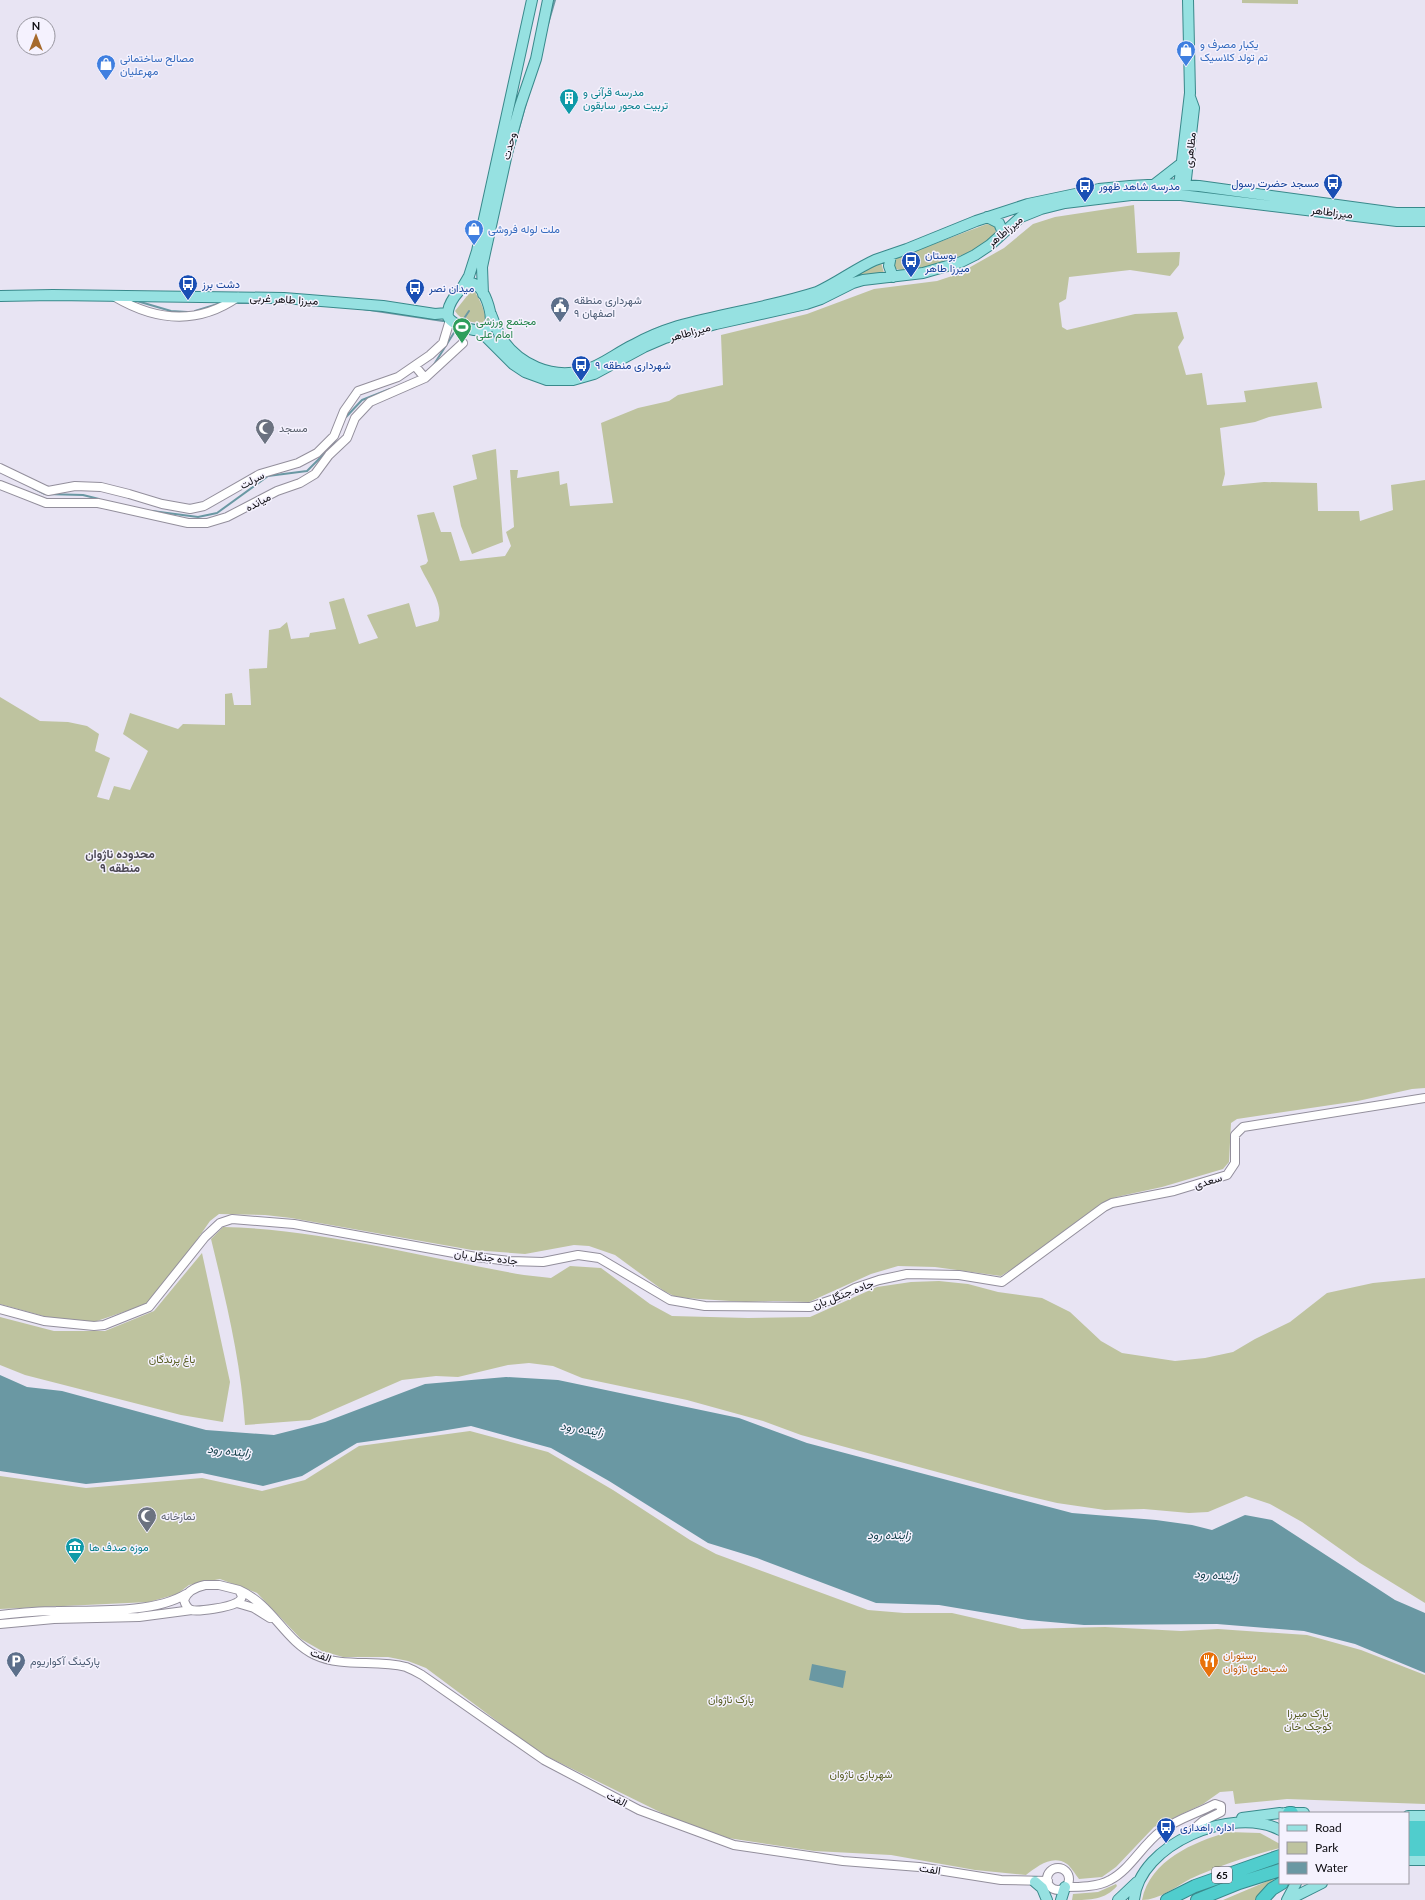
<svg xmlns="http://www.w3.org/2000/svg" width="1425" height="1900" font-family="Lato,Vazirmatn,sans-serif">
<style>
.green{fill:#bec39f}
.water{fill:#6a98a3}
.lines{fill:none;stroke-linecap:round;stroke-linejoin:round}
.stream{stroke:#6a98a3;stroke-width:2}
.minor-casing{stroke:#938f9c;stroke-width:10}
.major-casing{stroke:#39898b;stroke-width:12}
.highway-casing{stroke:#39898b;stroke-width:14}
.minor{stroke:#fff;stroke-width:8}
.major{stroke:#96e1e1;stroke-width:10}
.highway{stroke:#50cdcd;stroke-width:12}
.labels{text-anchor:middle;stroke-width:3;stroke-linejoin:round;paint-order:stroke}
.shield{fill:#f5f2fe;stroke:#535158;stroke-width:1}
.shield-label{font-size:10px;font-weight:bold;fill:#0d0c11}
.shop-label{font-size:11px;fill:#366cbe;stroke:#f5f2fe;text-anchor:start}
.culture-label{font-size:11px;fill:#0d838f;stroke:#f5f2fe;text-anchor:start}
.street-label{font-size:11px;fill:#0d0c11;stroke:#f5f2fe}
.transit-label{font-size:11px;fill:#164399;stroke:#f5f2fe;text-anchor:start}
.service-label{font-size:11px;fill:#4e5e75;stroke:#f5f2fe;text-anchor:start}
.leisure-label{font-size:11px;fill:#27864d;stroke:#f5f2fe;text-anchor:start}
.worship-label{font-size:11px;fill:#5b616d;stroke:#f5f2fe;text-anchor:start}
.park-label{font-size:11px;fill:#575d21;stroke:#f5f2fe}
.food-label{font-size:11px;fill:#c56008;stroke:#f5f2fe;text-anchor:start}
.neighbourhood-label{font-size:12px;font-weight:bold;fill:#4c4854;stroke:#f5f2fe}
.water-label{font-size:12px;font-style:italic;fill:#19444e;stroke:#f5f2fe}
</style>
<rect width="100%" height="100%" fill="#e8e4f3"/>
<path class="green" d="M 1242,0 L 1298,0 L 1298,4 L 1242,3 Z
M 1134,205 L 1137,253 L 1180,252 L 1179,265 L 1170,276 L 1130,270 L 1069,277 L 1066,299 L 1059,303 L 1062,327 L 1067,330 L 1135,314 L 1177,312 L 1184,338 L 1178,347 L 1186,375 L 1202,373 L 1207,405 L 1246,402 L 1244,391 L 1317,382 L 1322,408 L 1269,417 L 1255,422 L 1220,428 L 1225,474 L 1222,486 L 1264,482 L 1317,483 L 1318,511 L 1359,511 L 1360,521 L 1393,510 L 1391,485 L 1425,480 L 1425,1088 L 1412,1089 L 1358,1101 L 1237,1119 L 1231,1123 L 1229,1162 L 1223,1169 L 1162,1187 L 1116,1197 L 1102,1203 L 1018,1265 L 1001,1276 L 935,1267 L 898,1266 L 871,1274 L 809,1302 L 773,1301 L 746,1302 L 699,1299 L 676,1297 L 664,1291 L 615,1255 L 589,1246 L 574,1245 L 525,1254 L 472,1250 L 291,1218 L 265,1215 L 219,1214 L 210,1221 L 187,1254 L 147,1304 L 94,1322 L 47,1317 L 0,1304 L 0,697 L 40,721 L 68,722 L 87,726 L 99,734 L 95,751 L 110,758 L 97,797 L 109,800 L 114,786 L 130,790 L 148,751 L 123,734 L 130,713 L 178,729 L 183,724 L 225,725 L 225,694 L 232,693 L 234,705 L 251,705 L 249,669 L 267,668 L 269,630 L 280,628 L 287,622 L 291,639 L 309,637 L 310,633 L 336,629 L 329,602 L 344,598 L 359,644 L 378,638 L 367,615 L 409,603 L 416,627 L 438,621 C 445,604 426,581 420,566 L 426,564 L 428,561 L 417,515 L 434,512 L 441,532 L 451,532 L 460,561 L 505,556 L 511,546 L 506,532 L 514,527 L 510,470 L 518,470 L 517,478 L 559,471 L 560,485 L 567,483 L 570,506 L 613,503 L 601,423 L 638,408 L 669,401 L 678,395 L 723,385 L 721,335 L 807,314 L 874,289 L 937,281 L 958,274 L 1004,248 L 1033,224 L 1055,217 Z
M 987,224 L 995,226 L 996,233 C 991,238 985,243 979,247 C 963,256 911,277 894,268 L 894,259 Z
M 881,262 L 884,273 L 843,283 Z
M 471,291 L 475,292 C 481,302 485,311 486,323 C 473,323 462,322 455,311 Z
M 496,449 L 503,542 L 472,554 L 461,526 L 453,486 L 477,479 L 472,455 Z
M 223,1227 C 321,1229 426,1258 524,1275 L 551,1278 L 570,1266 L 601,1268 L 650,1304 L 672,1316 L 748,1318 L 810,1317 L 877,1287 L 911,1282 L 939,1281 L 968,1284 L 998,1292 L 1042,1298 L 1070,1312 L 1101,1341 L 1122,1353 L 1175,1361 L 1205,1358 L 1233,1352 L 1255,1339 L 1290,1322 L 1327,1293 L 1373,1283 L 1425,1278 L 1425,1603 L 1360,1563 L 1302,1522 L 1270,1504 L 1246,1496 L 1208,1512 L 1189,1513 L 1144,1509 L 1105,1510 L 1057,1503 L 1011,1492 L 801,1435 L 763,1421 L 687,1400 L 582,1378 L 553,1366 L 529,1363 L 508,1365 L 458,1377 L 436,1376 L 402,1380 L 310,1420 L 245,1425 C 241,1361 226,1301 211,1239 Z
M 202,1253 L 230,1382 L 223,1422 L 181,1415 L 25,1375 L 0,1365 L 0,1317 L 54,1331 L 105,1331 L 154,1311 Z
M 470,1431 L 548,1452 L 613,1490 L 690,1540 L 716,1554 L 868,1610 L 904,1613 L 952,1613 L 1022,1629 L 1105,1627 L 1181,1631 L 1218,1629 L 1307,1635 L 1361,1650 L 1425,1675 L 1425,1804 L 1287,1799 L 1235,1804 L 1233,1791 L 1220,1792 L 1203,1804 L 1154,1827 L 1116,1867 L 1102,1877 L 1079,1879 C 1075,1874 1071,1867 1067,1864 C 1052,1854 1037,1867 1026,1875 L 975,1870 L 891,1855 L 814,1851 L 728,1838 L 670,1817 L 540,1753 L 426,1668 L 408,1661 L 388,1657 L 343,1657 L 322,1651 L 301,1639 L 257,1593 L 220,1579 L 189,1585 L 177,1594 L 149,1602 L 0,1609 L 0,1476 L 86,1488 L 202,1478 L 262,1491 L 305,1480 L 359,1446 Z
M 1228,1832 L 1260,1833 L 1280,1844 L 1280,1848 C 1249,1856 1219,1866 1190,1879 C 1175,1887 1159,1900 1142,1900 C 1150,1860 1194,1842 1228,1832 Z
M 1275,1878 L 1255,1900 L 1223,1900 Z
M 1116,1884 L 1117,1886 C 1105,1900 1090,1900 1072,1900 L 1073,1894 L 1098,1892 Z"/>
<path class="water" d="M 0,1375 L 27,1387 L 62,1391 L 206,1430 L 274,1435 L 325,1422 L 425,1384 L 506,1377 L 558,1380 L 739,1418 L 807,1443 L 1072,1513 L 1156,1520 L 1192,1525 L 1212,1530 L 1245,1515 L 1272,1520 L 1395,1600 L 1425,1613 L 1425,1673 L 1355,1644 L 1304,1631 L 1217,1624 L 1084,1625 L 1028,1620 L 939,1605 L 876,1603 L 757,1558 L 708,1543 L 609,1481 L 551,1448 L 471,1426 L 435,1432 L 357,1443 L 302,1476 L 263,1486 L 202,1473 L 86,1484 L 0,1471 Z
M 812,1664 L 846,1671 L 843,1688 L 809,1680 Z"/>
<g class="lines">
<path class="stream" d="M 548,24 L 555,0
M 511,157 L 526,103
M 137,301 L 171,311 L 187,312
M 238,303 L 278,303
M 288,304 L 297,304
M 363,309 L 443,321
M 195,311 L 221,303
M 461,323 L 469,311
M 433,366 L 457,328
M 346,417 L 362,400 L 390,389
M 33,488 L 45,494 L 83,495 L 99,499
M 152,511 L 198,517 L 217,513 L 268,476 L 307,471 L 332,446 L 336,439"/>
<defs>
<path id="minor" d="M 115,297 C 156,321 198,325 238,297
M 415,366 L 425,378
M 0,468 L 48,491 L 75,486 L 101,487 L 129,494 L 162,504 L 190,509 L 204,506 L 260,474 L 298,463 L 317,453 L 334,436 L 344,411 L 358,391 L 398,377 L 430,355 L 443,343 L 450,320
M 0,485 L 46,503 L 98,503 L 188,523 L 207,523 L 227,517 L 277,491 L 300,483 L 315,474 L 329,455 L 347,438 L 355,418 L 370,402 L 425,378 L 463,343
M 0,1309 L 44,1321 L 94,1326 L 104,1325 L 149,1307 L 205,1237 L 220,1223 L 232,1219 L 294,1224 L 476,1257 L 510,1261 L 543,1262 L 578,1255 L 599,1258 L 670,1300 L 705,1306 L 810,1307 L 834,1299 L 855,1288 L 879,1280 L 907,1274 L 959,1275 L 1002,1282 L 1104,1207 L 1112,1203 L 1174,1191 L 1227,1175 L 1235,1163 L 1235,1135 L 1243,1127 L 1425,1098
M 205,1585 L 219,1585 L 239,1590 L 242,1596 C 241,1600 240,1601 236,1603 C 229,1607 199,1612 191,1610 C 187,1608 185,1604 184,1600 C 187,1591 196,1587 205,1585 Z
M 239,1590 C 273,1605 284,1640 315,1655 C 343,1668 376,1659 406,1667 C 411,1669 417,1672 422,1675 L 544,1760 L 639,1810 L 734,1845 L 843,1861 L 919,1867 L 1001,1880 L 1048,1881
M 237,1603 L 254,1608 L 270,1618
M 0,1615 C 18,1613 37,1611 56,1611 C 94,1610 153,1614 186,1594
M 0,1624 L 54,1619 L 139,1617 L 192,1610
M1047 1879a11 11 0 1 1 22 0a11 11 0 1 1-22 0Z
M 1065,1887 C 1079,1887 1098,1887 1110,1880 C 1130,1870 1142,1845 1161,1831 C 1177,1819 1198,1813 1215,1804 L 1221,1806 L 1221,1812 L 1203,1821 L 1188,1834"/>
<path id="major" d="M 1188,0 L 1190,93 L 1180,178 L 1181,185 L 1186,179 L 1194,108 L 1190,97
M 1155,184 L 1182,163
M 987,217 L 999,223 L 1003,233
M 891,255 L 889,266 L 893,277
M 471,283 C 485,285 493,314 490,326 C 482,336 453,326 448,317 C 446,305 459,287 471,283 Z
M 462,288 L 469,276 L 477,251 L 532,0
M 483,294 L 482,267 L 485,253 L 508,149 L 520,106 L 536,59 L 548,0
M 0,296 L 53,295 L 284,298 L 383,306 L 435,314 L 447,313
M 491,314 C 494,322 497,331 502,339 C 519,364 551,379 582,371 C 600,367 616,353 633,345 C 647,337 662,331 678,326 C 724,313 771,307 817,292 C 837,283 855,269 875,260 L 907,249 L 976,221 L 1028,204 L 1099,189 L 1130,186 L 1166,184 L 1199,186 L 1396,213 L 1425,213
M 480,331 L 513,364 L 525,372 L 547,380 L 573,380 L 594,374 L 644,347 L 665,338 L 716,324 L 806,304 L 821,299 L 853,283 L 863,280 L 923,273 L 961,262 L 975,255 L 990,245 L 1021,217 L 1041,209 L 1065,203 L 1131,195 L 1181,195 L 1397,221 L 1425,221
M 1285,1813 L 1304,1813
M 1408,1816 L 1425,1816
M 1242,1818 L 1280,1813
M 1408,1860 L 1425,1860
M 1035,1882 L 1042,1888 L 1047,1900
M 1061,1900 L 1065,1887
M 1118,1900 L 1137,1882
M 1134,1900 C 1139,1844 1233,1805 1280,1830
M 1287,1900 L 1296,1883
M 1288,1900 L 1322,1883"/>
<path id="highway" d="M 1289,1813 L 1292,1813
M 1408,1827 L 1425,1827
M 1408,1838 L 1425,1838
M 1408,1850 L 1425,1850
M 1167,1900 L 1195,1886 L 1280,1856
M 1197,1900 L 1239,1883 L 1280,1870
M 1262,1900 L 1272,1889 L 1282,1883"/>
</defs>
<use href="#minor" class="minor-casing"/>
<use href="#major" class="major-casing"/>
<use href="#highway" class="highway-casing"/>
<use href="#minor" class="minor"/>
<use href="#major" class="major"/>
<use href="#highway" class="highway"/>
</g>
<defs>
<symbol id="shop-pin" viewBox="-11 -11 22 30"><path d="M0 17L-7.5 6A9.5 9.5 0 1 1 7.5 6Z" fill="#3f7fe0" stroke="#f5f2fe"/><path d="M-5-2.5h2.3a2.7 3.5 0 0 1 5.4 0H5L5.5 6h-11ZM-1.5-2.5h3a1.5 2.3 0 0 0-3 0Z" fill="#fff"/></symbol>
<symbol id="building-pin" viewBox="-11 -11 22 30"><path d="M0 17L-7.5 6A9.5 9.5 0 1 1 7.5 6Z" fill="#0f9aa8" stroke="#f5f2fe"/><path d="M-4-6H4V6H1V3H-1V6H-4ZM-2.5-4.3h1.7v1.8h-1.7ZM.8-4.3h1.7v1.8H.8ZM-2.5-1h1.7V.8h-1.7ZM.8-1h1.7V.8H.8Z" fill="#fff"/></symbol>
<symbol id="bus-pin" viewBox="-11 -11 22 30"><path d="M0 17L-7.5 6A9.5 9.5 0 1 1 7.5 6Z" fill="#1a4fb4" stroke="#f5f2fe"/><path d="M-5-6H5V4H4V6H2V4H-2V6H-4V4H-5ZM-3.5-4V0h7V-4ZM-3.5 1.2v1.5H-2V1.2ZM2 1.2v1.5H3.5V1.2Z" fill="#fff"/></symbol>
<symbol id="civic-pin" viewBox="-11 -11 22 30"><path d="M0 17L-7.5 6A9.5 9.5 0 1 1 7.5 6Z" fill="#5c6f8a" stroke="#f5f2fe"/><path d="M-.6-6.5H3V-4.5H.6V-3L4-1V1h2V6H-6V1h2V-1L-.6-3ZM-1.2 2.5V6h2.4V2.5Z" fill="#fff"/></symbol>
<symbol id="stadium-pin" viewBox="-11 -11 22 30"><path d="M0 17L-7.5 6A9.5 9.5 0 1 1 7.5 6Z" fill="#2e9e5b" stroke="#f5f2fe"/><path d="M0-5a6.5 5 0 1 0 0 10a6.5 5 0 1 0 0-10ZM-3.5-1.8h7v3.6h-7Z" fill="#fff"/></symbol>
<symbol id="mosque-pin" viewBox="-11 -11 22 30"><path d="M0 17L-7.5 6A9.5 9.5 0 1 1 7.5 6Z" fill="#6b7280" stroke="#f5f2fe"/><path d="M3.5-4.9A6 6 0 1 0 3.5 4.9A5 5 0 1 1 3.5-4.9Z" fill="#fff"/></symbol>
<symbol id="museum-pin" viewBox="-11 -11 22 30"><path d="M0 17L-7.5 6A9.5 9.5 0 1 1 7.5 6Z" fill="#0f9aa8" stroke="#f5f2fe"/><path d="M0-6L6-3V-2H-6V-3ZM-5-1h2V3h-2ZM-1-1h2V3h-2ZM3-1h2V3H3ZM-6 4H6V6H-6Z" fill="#fff"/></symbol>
<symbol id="parking-pin" viewBox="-11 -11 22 30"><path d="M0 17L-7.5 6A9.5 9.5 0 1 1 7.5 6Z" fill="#5c6f8a" stroke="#f5f2fe"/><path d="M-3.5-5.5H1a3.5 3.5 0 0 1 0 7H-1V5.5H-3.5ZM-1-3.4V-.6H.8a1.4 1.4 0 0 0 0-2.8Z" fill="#fff"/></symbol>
<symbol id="restaurant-pin" viewBox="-11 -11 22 30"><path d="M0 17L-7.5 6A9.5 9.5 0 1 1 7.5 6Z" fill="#e8710a" stroke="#f5f2fe"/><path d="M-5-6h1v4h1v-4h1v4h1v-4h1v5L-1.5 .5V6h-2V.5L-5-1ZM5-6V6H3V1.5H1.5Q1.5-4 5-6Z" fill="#fff"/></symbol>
</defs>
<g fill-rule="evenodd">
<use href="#shop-pin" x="1175" y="39" width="22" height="30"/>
<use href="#shop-pin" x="95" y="53" width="22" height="30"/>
<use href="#building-pin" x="558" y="87" width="22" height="30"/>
<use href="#bus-pin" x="1322" y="172" width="22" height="30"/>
<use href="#bus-pin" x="1074" y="175" width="22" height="30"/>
<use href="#shop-pin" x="463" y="218" width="22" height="30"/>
<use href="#bus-pin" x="900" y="250" width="22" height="30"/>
<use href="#bus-pin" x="177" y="273" width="22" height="30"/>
<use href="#bus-pin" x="404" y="277" width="22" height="30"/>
<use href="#civic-pin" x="549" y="295" width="22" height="30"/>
<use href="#stadium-pin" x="451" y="316" width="22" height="30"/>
<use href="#bus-pin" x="570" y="354" width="22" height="30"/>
<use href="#mosque-pin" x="254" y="417" width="22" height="30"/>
<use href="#mosque-pin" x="136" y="1505" width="22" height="30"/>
<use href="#museum-pin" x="64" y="1536" width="22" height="30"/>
<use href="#parking-pin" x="5" y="1650" width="22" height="30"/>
<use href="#restaurant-pin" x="1198" y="1650" width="22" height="30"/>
<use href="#bus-pin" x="1155" y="1816" width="22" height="30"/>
</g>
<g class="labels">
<rect class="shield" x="1212" y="1867" width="20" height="16" rx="3"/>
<g class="shield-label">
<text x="1222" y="1879">65</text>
</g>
<g class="shop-label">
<text x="1200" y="48">یکبار مصرف و<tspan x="1200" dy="13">تم تولد کلاسیک</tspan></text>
<text x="120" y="62">مصالح ساختمانی<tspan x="120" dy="13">مهرعلیان</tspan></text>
<text x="488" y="233">ملت لوله فروشی</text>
</g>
<g class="culture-label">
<text x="583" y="96">مدرسه قرآنی و<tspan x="583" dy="13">تربیت محور سابقون</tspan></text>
<text x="89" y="1551">موزه صدف ها</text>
</g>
<g class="street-label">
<text transform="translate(509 146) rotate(-76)" y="4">وحدت</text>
<text transform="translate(1190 150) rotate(-84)" y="4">مظاهری</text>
<text transform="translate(1332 212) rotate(7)" y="4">میرزاطاهر</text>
<text transform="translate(1005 231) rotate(-40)" y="4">میرزاطاهر</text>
<text transform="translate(284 299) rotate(3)" y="4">میرزا طاهر غربی</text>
<text transform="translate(690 332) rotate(-15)" y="4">میرزاطاهر</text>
<text transform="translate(252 480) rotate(-28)" y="4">سرلت</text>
<text transform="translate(258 502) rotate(-28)" y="4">میانده</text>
<text transform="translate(1208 1181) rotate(-17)" y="4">سعدی</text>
<text transform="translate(486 1257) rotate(7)" y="4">جاده جنگل بان</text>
<text transform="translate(843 1294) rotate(-21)" y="4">جاده جنگل بان</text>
<text transform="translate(321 1655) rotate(21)" y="4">الفت</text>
<text transform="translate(617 1799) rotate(27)" y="4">الفت</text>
<text transform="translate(930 1869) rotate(9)" y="4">الفت</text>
</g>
<g class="transit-label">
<text x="1319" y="187" text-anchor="end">مسجد حضرت رسول</text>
<text x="1099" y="190">مدرسه شاهد ظهور</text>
<text x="925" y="259">بوستان<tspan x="925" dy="13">میرزا طاهر</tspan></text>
<text x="202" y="288">دشت برز</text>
<text x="429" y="292">میدان نصر</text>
<text x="595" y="369">شهرداری منطقه ۹</text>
<text x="1180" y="1831">اداره راهداری</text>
</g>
<g class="service-label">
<text x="574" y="304">شهرداری منطقه<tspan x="574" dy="13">۹ اصفهان</tspan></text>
<text x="30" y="1665">پارکینگ آکواریوم</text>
</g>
<g class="leisure-label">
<text x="476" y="325">مجتمع ورزشی<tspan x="476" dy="13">امام علی</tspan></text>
</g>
<g class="worship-label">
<text x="279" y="432">مسجد</text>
<text x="161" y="1520">نمازخانه</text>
</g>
<g class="park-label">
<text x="172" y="1363">باغ پرندگان</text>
<text x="731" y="1703">پارک ناژوان</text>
<text x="1308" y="1717">پارک میرزا<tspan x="1308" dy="13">کوچک خان</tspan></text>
<text x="861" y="1778">شهربازی ناژوان</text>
</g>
<g class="food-label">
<text x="1223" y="1659">رستوران<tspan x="1223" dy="13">شب‌های ناژوان</tspan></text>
</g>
<g class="neighbourhood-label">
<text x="120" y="858">محدوده ناژوان<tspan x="120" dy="14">منطقه ۹</tspan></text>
</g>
<g class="water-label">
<text transform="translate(582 1429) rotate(9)" y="4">زاینده رود</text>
<text transform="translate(229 1451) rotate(6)" y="4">زاینده رود</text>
<text x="889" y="1539">زاینده رود</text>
<text transform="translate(1216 1575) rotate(4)" y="4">زاینده رود</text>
</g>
</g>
<rect x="1279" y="1812" width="130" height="72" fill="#f5f2fe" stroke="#98969f"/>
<rect x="1287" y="1825" width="20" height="6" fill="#96e1e1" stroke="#98969f"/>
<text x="1315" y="1832" font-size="12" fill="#0d0c11">Road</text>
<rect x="1287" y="1842" width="20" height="12" fill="#bec39f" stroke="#98969f"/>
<text x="1315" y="1852" font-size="12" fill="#0d0c11">Park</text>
<rect x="1287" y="1862" width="20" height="12" fill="#6a98a3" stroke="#98969f"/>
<text x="1315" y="1872" font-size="12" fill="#0d0c11">Water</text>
<g transform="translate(36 36)"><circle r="19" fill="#f5f2fe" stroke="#98969f"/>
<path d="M0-3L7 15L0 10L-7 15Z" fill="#a66a2c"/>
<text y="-6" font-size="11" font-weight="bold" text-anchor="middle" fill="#0d0c11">N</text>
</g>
</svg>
